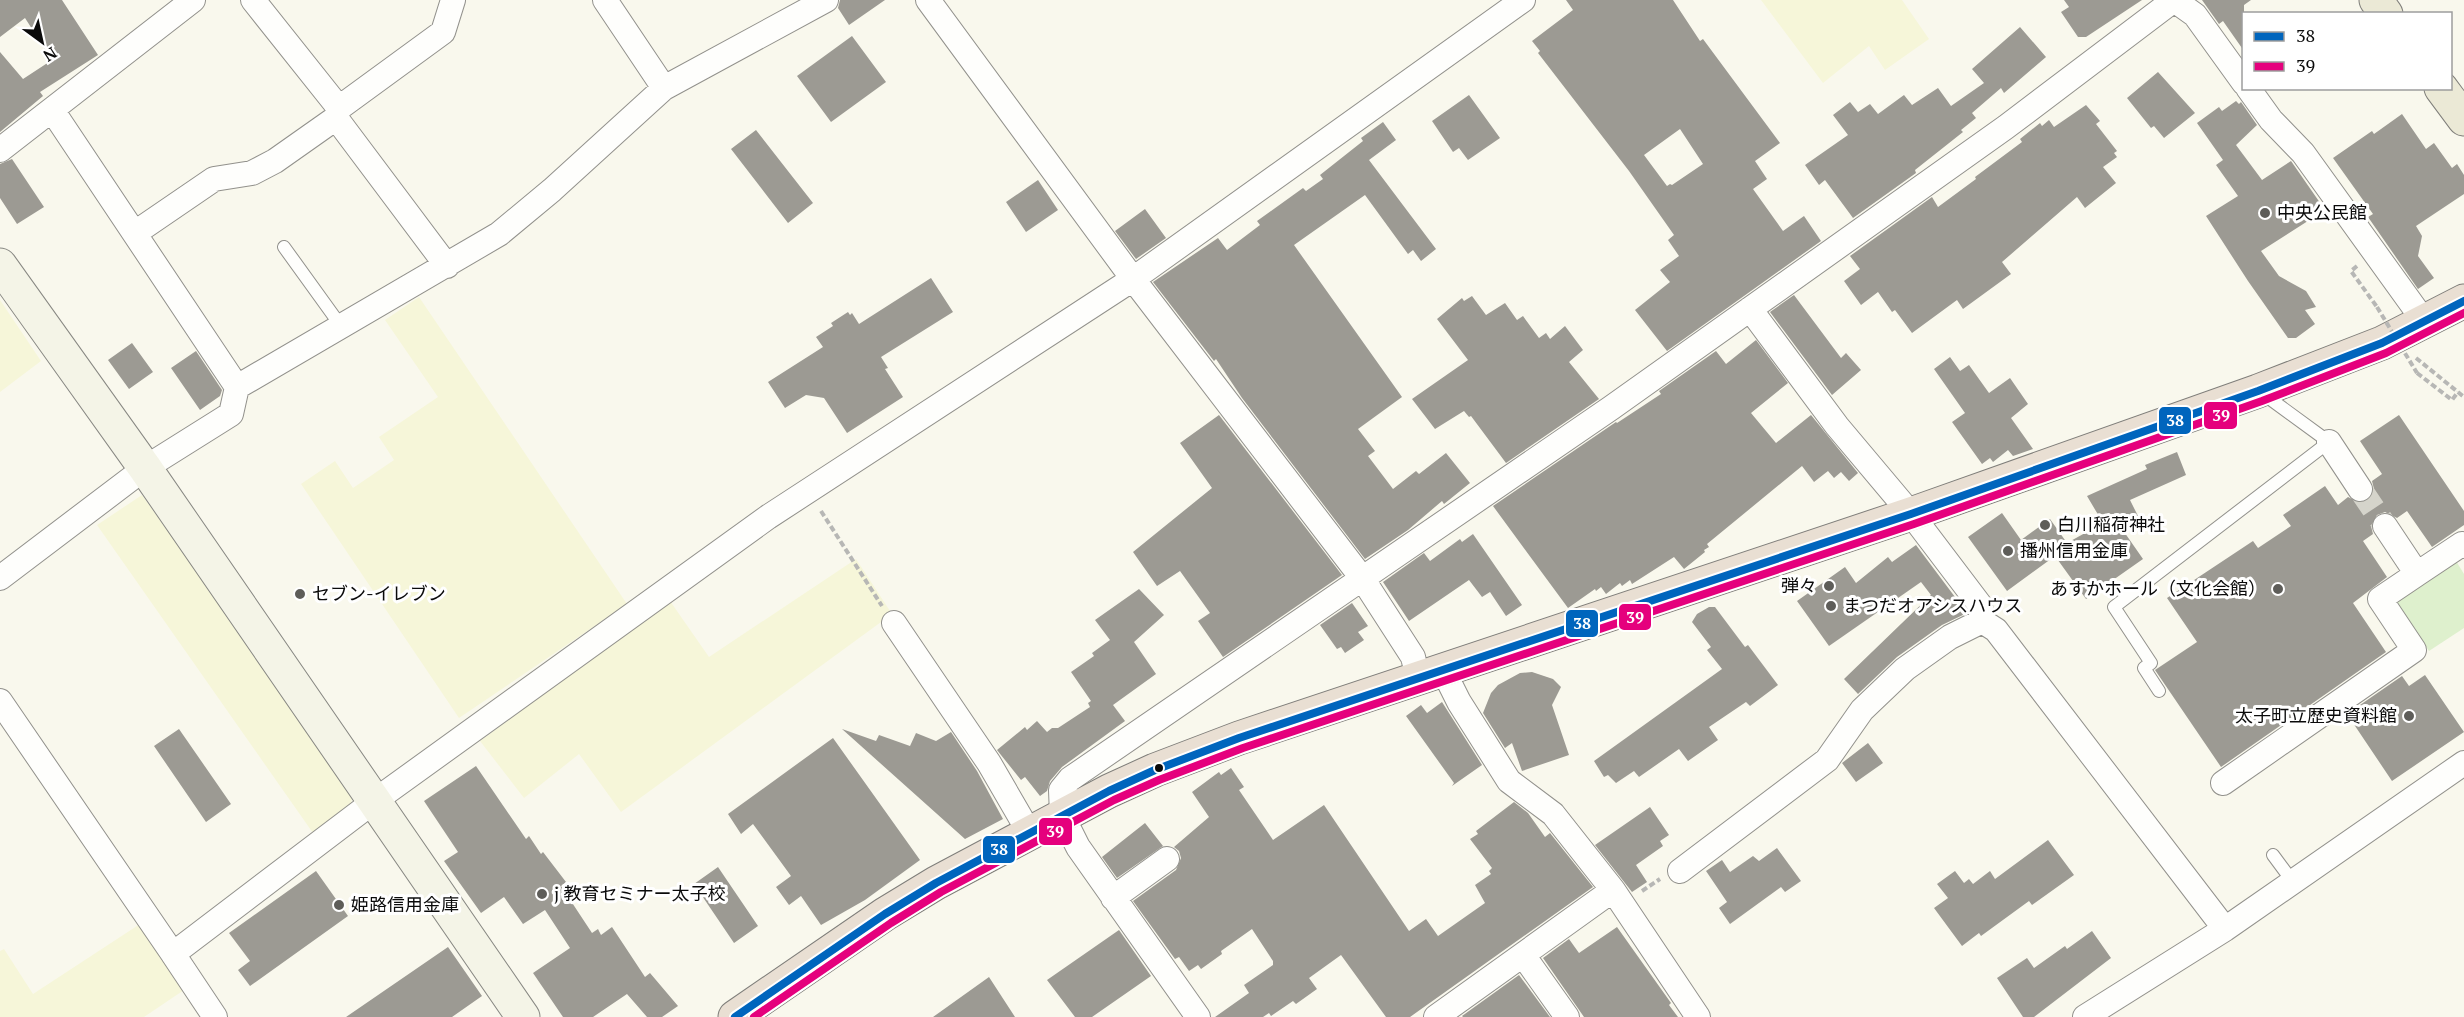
<svg xmlns="http://www.w3.org/2000/svg" width="2464" height="1017" font-family="'PT Serif','Noto Sans JP',serif">
<style>
.farmland{fill:#f6f6d9}
.green{fill:#def0cd}
.building{fill:#9c9a93;fill-rule:evenodd}
.lines{fill:none;stroke-linecap:round;stroke-linejoin:round}
.street-tunnel{stroke:#d5d4cb;stroke-width:24;stroke-dasharray:24 12;stroke-linecap:butt}
.lane-casing{stroke:#92918c;stroke-width:14}
.street-casing{stroke:#92918c;stroke-width:26}
.secondary-casing{stroke:#888883;stroke-width:35}
.primary-casing{stroke:#7f7e7a;stroke-width:35}
.highway-casing{stroke:#7f7e7a;stroke-width:35}
.path{stroke:#b7b7b5;stroke-width:4;stroke-dasharray:6 3;stroke-linecap:butt}
.lane{stroke:#fefefc;stroke-width:12}
.street{stroke:#fefefc;stroke-width:24}
.secondary{stroke:#f4f4e7;stroke-width:33}
.primary{stroke:#ebe9d6;stroke-width:33}
.highway{stroke:#e9dfd3;stroke-width:33}
.path-bridge{stroke:#b7b7b5;stroke-width:4;stroke-dasharray:6 3;stroke-linecap:butt}
.bus-1-casing{stroke:#fff;stroke-width:12}
.bus-2-casing{stroke:#fff;stroke-width:12}
.bus-1{stroke:#0065bd;stroke-width:8}
.bus-2{stroke:#e5007d;stroke-width:8}
.poi-dot{fill:#5e5d59;stroke:#fff;stroke-width:2}
.bus-dot{fill:#0a0a0a;stroke:#fff;stroke-width:2}
.labels{text-anchor:middle;stroke-width:6;stroke-linejoin:round;paint-order:stroke}
.poi-label{font-size:18px;fill:#0a0a0a;stroke:#fff;text-anchor:start}
.line-badge{stroke:#fff;stroke-width:2}
.badge-label{font-size:16px;text-anchor:middle;font-weight:bold;fill:#fff}
</style>
<rect width="100%" height="100%" fill="#f9f8ed"/>
<path class="farmland" d="M 1761,0 L 1902,0 L 1929,39 L 1885,70 L 1869,46 L 1823,83 Z
M 419,297 L 627,604 L 459,718 L 301,484 L 335,461 L 353,488 L 394,460 L 379,437 L 438,397 L 385,320 Z
M 0,300 L 41,361 L 0,392 Z
M 142,495 L 353,792 L 351,804 L 313,833 L 97,525 Z
M 856,559 L 892,614 L 621,812 L 579,754 L 524,798 L 480,741 L 670,601 L 709,657 Z
M 143,922 L 187,988 L 144,1017 L 0,1017 L 0,951 L 4,949 L 33,994 Z"/>
<path class="green" d="M 2456,561 L 2464,574 L 2464,628 L 2429,651 L 2395,601 Z"/>
<path class="building" d="M 0,0 L 62,0 L 98,55 L 40,92 L 43,96 L 0,132 L 0,52 L 23,79 L 52,60 L 25,18 L 0,37 Z
M 840,0 L 885,0 L 849,25 L 838,8 Z
M 1566,0 L 1673,0 L 1700,41 L 1703,39 L 1780,143 L 1755,161 L 1767,179 L 1753,189 L 1783,231 L 1804,216 L 1821,241 L 1667,351 L 1635,310 L 1670,282 L 1660,270 L 1679,256 L 1668,240 L 1674,235 L 1629,171 L 1538,53 L 1540,51 L 1532,41 L 1573,10 ZM 1680,129 L 1703,164 L 1672,185 L 1670,184 L 1667,186 L 1644,155 Z
M 2064,0 L 2142,0 L 2086,37 L 2078,37 L 2061,12 L 2069,7 Z
M 2202,0 L 2251,0 L 2244,5 L 2244,51 L 2223,21 L 2219,24 Z
M 2020,27 L 2046,57 L 2004,93 L 2001,88 L 1972,113 L 1976,118 L 1961,130 L 1963,132 L 1915,170 L 1916,173 L 1853,218 L 1825,180 L 1819,185 L 1805,165 L 1848,135 L 1833,115 L 1850,102 L 1858,112 L 1870,104 L 1878,114 L 1904,95 L 1912,105 L 1938,88 L 1951,106 L 1984,83 L 1972,69 Z
M 852,36 L 886,82 L 831,122 L 797,76 Z
M 2158,72 L 2195,113 L 2164,138 L 2154,126 L 2151,128 L 2127,98 Z
M 1469,95 L 1500,138 L 1468,160 L 1459,148 L 1453,152 L 1432,121 Z
M 2236,101 L 2239,104 L 2241,102 L 2257,125 L 2236,145 L 2262,180 L 2291,161 L 2325,210 L 2261,251 L 2279,276 L 2306,291 L 2316,307 L 2305,310 L 2315,324 L 2296,338 L 2288,338 L 2248,281 L 2206,216 L 2238,196 L 2216,165 L 2223,160 L 2197,123 L 2219,107 L 2222,111 Z
M 2086,105 L 2100,121 L 2096,124 L 2117,151 L 2114,153 L 2117,157 L 2103,167 L 2116,183 L 2085,208 L 2077,197 L 2002,262 L 2011,274 L 1963,309 L 1957,300 L 1912,333 L 1895,310 L 1892,312 L 1878,292 L 1861,305 L 1844,281 L 1860,269 L 1850,256 L 1932,197 L 1938,207 L 1976,179 L 1975,177 L 2022,142 L 2020,139 L 2040,123 L 2042,126 L 2049,120 L 2054,127 Z
M 2402,114 L 2426,149 L 2434,143 L 2452,168 L 2457,164 L 2464,175 L 2464,194 L 2416,226 L 2422,236 L 2418,256 L 2434,278 L 2418,289 L 2368,217 L 2373,214 L 2333,158 L 2372,131 L 2374,134 Z
M 1383,122 L 1396,140 L 1369,160 L 1436,249 L 1421,261 L 1413,250 L 1408,254 L 1365,195 L 1294,245 L 1402,397 L 1358,429 L 1375,451 L 1368,456 L 1393,489 L 1416,471 L 1419,474 L 1446,453 L 1470,483 L 1444,504 L 1442,501 L 1408,530 L 1365,559 L 1242,398 L 1216,359 L 1214,361 L 1153,282 L 1218,238 L 1227,250 L 1260,225 L 1257,221 L 1303,188 L 1306,191 L 1323,179 L 1320,175 L 1363,141 L 1361,138 Z
M 756,130 L 813,203 L 788,223 L 731,149 Z
M 12,159 L 44,207 L 17,224 L 0,198 L 0,164 Z
M 1038,180 L 1058,210 L 1026,232 L 1006,202 Z
M 1145,209 L 1166,238 L 1136,259 L 1115,231 Z
M 931,278 L 953,312 L 881,357 L 888,368 L 885,369 L 903,397 L 847,433 L 824,398 L 806,395 L 785,408 L 768,382 L 823,347 L 816,337 L 833,326 L 831,323 L 848,312 L 850,315 L 852,313 L 859,324 Z
M 1794,295 L 1841,358 L 1846,353 L 1861,370 L 1832,395 L 1770,312 Z
M 1472,296 L 1486,315 L 1505,303 L 1517,320 L 1523,316 L 1539,338 L 1546,333 L 1550,339 L 1565,326 L 1583,350 L 1569,362 L 1599,399 L 1506,463 L 1471,416 L 1469,417 L 1464,411 L 1435,429 L 1412,399 L 1468,360 L 1437,319 L 1462,298 L 1464,301 Z
M 1756,340 L 1788,383 L 1751,413 L 1776,443 L 1811,415 L 1858,473 L 1849,481 L 1841,472 L 1834,478 L 1828,471 L 1814,482 L 1802,466 L 1707,544 L 1709,547 L 1704,550 L 1705,552 L 1684,569 L 1674,557 L 1632,584 L 1630,580 L 1622,586 L 1620,583 L 1606,594 L 1601,587 L 1596,591 L 1595,589 L 1568,608 L 1493,506 L 1616,422 L 1617,423 L 1661,394 L 1659,391 L 1716,351 L 1726,364 Z
M 132,343 L 153,372 L 129,389 L 108,360 Z
M 196,351 L 222,390 L 220,396 L 200,410 L 171,368 Z
M 1950,357 L 1960,371 L 1969,365 L 1989,393 L 2010,378 L 2028,404 L 2011,418 L 2033,449 L 2013,456 L 2008,450 L 1993,462 L 1990,458 L 1982,464 L 1952,422 L 1965,413 L 1934,369 Z
M 1219,415 L 1342,575 L 1223,657 L 1198,621 L 1210,613 L 1180,571 L 1157,586 L 1133,552 L 1212,488 L 1180,443 Z
M 2399,415 L 2464,511 L 2464,525 L 2432,547 L 2407,511 L 2397,518 L 2385,512 L 2377,515 L 2371,526 L 2373,534 L 2363,541 L 2387,577 L 2353,603 L 2386,652 L 2221,767 L 2155,670 L 2197,642 L 2167,598 L 2253,541 L 2258,548 L 2291,526 L 2283,515 L 2325,486 L 2338,505 L 2348,497 L 2360,503 L 2368,501 L 2374,489 L 2372,481 L 2382,474 L 2360,441 Z
M 2177,452 L 2186,475 L 2130,500 L 2138,516 L 2120,526 L 2143,559 L 2086,599 L 2055,556 L 2007,591 L 1968,537 L 2002,513 L 2021,540 L 2050,519 L 2067,543 L 2103,523 L 2087,496 L 2147,469 L 2145,465 Z
M 1473,534 L 1522,605 L 1506,616 L 1490,592 L 1482,597 L 1469,580 L 1409,621 L 1383,582 L 1424,553 L 1430,561 L 1460,539 L 1462,542 Z
M 1916,545 L 1967,613 L 1942,625 L 1897,657 L 1858,694 L 1844,679 L 1931,595 L 1921,582 L 1829,646 L 1797,601 L 1845,567 L 1856,583 L 1888,557 L 1892,562 Z
M 1139,589 L 1164,615 L 1134,642 L 1156,674 L 1113,705 L 1125,721 L 1062,767 L 1050,781 L 1047,791 L 1040,796 L 1025,777 L 1021,780 L 997,750 L 1025,727 L 1027,730 L 1037,721 L 1047,732 L 1052,728 L 1058,728 L 1090,707 L 1088,703 L 1091,701 L 1071,672 L 1094,656 L 1092,653 L 1110,640 L 1095,620 Z
M 1352,603 L 1368,626 L 1358,632 L 1364,640 L 1345,653 L 1341,647 L 1337,649 L 1320,625 Z
M 1709,607 L 1715,607 L 1745,647 L 1748,645 L 1778,685 L 1750,706 L 1746,702 L 1709,727 L 1718,740 L 1688,761 L 1679,749 L 1639,777 L 1634,771 L 1616,783 L 1608,775 L 1604,777 L 1594,761 L 1722,669 L 1707,650 L 1711,647 L 1692,622 L 1697,614 Z
M 1532,672 L 1553,679 L 1561,687 L 1552,705 L 1569,755 L 1522,771 L 1512,743 L 1505,748 L 1483,713 L 1491,693 L 1498,685 L 1520,673 Z
M 2425,675 L 2464,732 L 2392,781 L 2347,714 L 2402,676 L 2409,686 Z
M 1442,702 L 1482,765 L 1452,786 L 1454,783 L 1406,716 L 1421,705 L 1427,713 Z
M 179,729 L 231,804 L 206,822 L 154,746 Z
M 842,729 L 876,741 L 879,735 L 910,746 L 916,733 L 936,741 L 951,732 L 977,771 L 1003,819 L 965,839 Z
M 833,738 L 920,860 L 865,900 L 821,925 L 801,896 L 789,905 L 776,887 L 791,876 L 753,824 L 741,834 L 728,814 Z
M 1868,743 L 1883,763 L 1856,782 L 1842,763 Z
M 476,766 L 526,839 L 529,836 L 541,854 L 543,852 L 566,882 L 561,886 L 592,933 L 598,929 L 601,935 L 612,927 L 645,977 L 650,973 L 678,1006 L 662,1017 L 647,1017 L 627,994 L 593,1017 L 563,1017 L 533,973 L 570,948 L 545,910 L 523,924 L 504,897 L 481,913 L 444,861 L 458,852 L 424,801 Z
M 1231,768 L 1244,787 L 1239,790 L 1273,840 L 1324,805 L 1409,931 L 1426,919 L 1438,936 L 1485,903 L 1475,885 L 1491,874 L 1489,871 L 1492,868 L 1470,839 L 1478,834 L 1476,831 L 1514,802 L 1528,813 L 1545,837 L 1550,833 L 1593,887 L 1410,1017 L 1386,1017 L 1341,955 L 1309,978 L 1317,989 L 1296,1004 L 1293,1001 L 1271,1016 L 1269,1013 L 1263,1017 L 1215,1017 L 1249,993 L 1244,985 L 1273,965 L 1273,961 L 1252,929 L 1221,951 L 1222,954 L 1201,969 L 1198,965 L 1189,971 L 1179,957 L 1175,959 L 1133,901 L 1176,870 L 1181,858 L 1179,851 L 1174,847 L 1209,817 L 1192,792 L 1219,772 L 1221,775 Z
M 1650,807 L 1669,835 L 1660,841 L 1663,846 L 1636,865 L 1647,882 L 1632,892 L 1595,845 Z
M 1145,823 L 1163,846 L 1117,878 L 1102,857 Z
M 2048,840 L 2074,875 L 2032,905 L 2029,901 L 1981,936 L 1979,933 L 1962,946 L 1934,908 L 1948,898 L 1937,884 L 1955,871 L 1964,883 L 1969,879 L 1973,884 L 1990,871 L 1995,879 Z
M 1777,848 L 1801,881 L 1785,892 L 1781,887 L 1730,924 L 1719,908 L 1727,902 L 1706,871 L 1722,860 L 1730,872 L 1753,856 L 1759,861 Z
M 718,867 L 758,926 L 734,943 L 694,884 Z
M 316,871 L 348,916 L 250,986 L 238,970 L 250,961 L 229,933 Z
M 1617,927 L 1671,1003 L 1669,1005 L 1678,1017 L 1584,1017 L 1543,958 L 1569,939 L 1579,953 Z
M 1119,930 L 1151,976 L 1092,1017 L 1075,1017 L 1047,980 Z
M 2092,931 L 2111,958 L 2034,1017 L 2023,1017 L 1997,978 L 2027,958 L 2034,968 L 2065,946 L 2067,949 Z
M 448,947 L 482,996 L 452,1017 L 346,1017 Z
M 1519,975 L 1550,1017 L 1463,1017 L 1462,1016 Z
M 989,977 L 1015,1017 L 933,1017 Z"/>
<g class="lines">
<path class="street-tunnel" d="M 2360,489 L 2385,526"/>
<defs>
<path id="lane" d="M 284,247 L 341,326
M 2159,691 L 2144,668 L 2151,663 L 2114,607 L 2329,442 L 2262,393
M 2273,855 L 2293,882"/>
<path id="street" d="M 253,0 L 339,108
M 605,0 L 664,88
M 928,0 L 1133,279 L 1362,578 L 1413,657 L 1418,678
M 2174,0 L 2195,15 L 2244,83
M 2248,88 L 2271,120 L 2303,153 L 2424,321
M 52,110 L 237,387
M 336,118 L 447,266
M 0,150 L 193,0
M 135,233 L 214,179 L 252,173 L 275,161 L 336,118 L 339,108 L 443,32 L 453,0
M 1750,309 L 1837,426 L 1911,514 L 1980,605 L 1982,621
M 2329,442 L 2360,489
M 2385,526 L 2417,574 L 2462,544 L 2464,546
M 0,578 L 145,468 L 231,414 L 237,387 L 499,234 L 552,190 L 664,88 L 826,0
M 894,623 L 989,763 L 1029,832
M 1443,670 L 1459,702 L 1509,781 L 1553,814 L 1613,890 L 1698,1017
M 0,701 L 173,954 L 373,802 L 768,517 L 1133,279 L 1523,0
M 2223,783 L 2414,650 L 2380,599 L 2417,574
M 1680,871 L 1827,760 L 1862,710 L 1905,669 L 1950,637 L 1982,621 L 1996,630 L 2225,929
M 1113,898 L 1167,859
M 173,954 L 215,1017
M 1523,955 L 1567,1017
M 1198,1017 L 1078,847 L 1062,815 L 1061,790 L 1070,779 L 1611,408 L 2006,127 L 2174,0
M 1436,1017 L 1613,890
M 2085,1017 L 2225,929 L 2464,763"/>
<path id="secondary" d="M 0,265 L 145,468 L 523,1017"/>
<path id="primary" d="M 2376,0 L 2386,14
M 2441,88 L 2464,119"/>
<path id="highway" d="M 735,1017 L 885,914 L 936,883 L 1109,791 L 1155,770 L 1239,738 L 1911,514 L 2258,391 L 2382,343 L 2464,301"/>
</defs>
<use href="#lane" class="lane-casing"/>
<use href="#street" class="street-casing"/>
<use href="#secondary" class="secondary-casing"/>
<use href="#primary" class="primary-casing"/>
<use href="#highway" class="highway-casing"/>
<path class="path" d="M 2357,266 L 2351,271 L 2377,307
M 2416,358 L 2464,397
M 2417,373 L 2452,400 L 2458,392
M 821,511 L 882,606
M 1642,891 L 1660,879"/>
<use href="#lane" class="lane"/>
<use href="#street" class="street"/>
<use href="#secondary" class="secondary"/>
<use href="#primary" class="primary"/>
<use href="#highway" class="highway"/>
<path class="path-bridge" d="M 2377,307 L 2417,373"/>
<defs>
<path id="bus-1" d="M 735,1017 L 885,914 L 936,883 L 1109,791 L 1155,770 L 1239,738 L 1911,514 L 2258,391 L 2382,343 L 2464,301"/>
<path id="bus-2" d="M 754,1017 L 891,923 L 941,892 L 1114,800 L 1159,780 L 1243,748 L 1914,524 L 2262,401 L 2386,353 L 2464,313"/>
</defs>
<use href="#bus-1" class="bus-1-casing"/>
<use href="#bus-2" class="bus-2-casing"/>
<use href="#bus-1" class="bus-1"/>
<use href="#bus-2" class="bus-2"/>
</g>
<g class="poi-dot">
<circle cx="2265" cy="213" r="6"/>
<circle cx="2045" cy="525" r="6"/>
<circle cx="2008" cy="551" r="6"/>
<circle cx="1829" cy="586" r="6"/>
<circle cx="2278" cy="589" r="6"/>
<circle cx="300" cy="594" r="6"/>
<circle cx="1831" cy="606" r="6"/>
<circle cx="2409" cy="716" r="6"/>
<circle cx="542" cy="894" r="6"/>
<circle cx="339" cy="905" r="6"/>
</g>
<circle class="bus-dot" cx="1159" cy="768" r="5"/>
<g class="labels">
<g class="poi-label">
<text x="2277" y="219">中央公民館</text>
<text x="2057" y="531">白川稲荷神社</text>
<text x="2020" y="557">播州信用金庫</text>
<text x="1817" y="592" text-anchor="end">弾々</text>
<text x="2266" y="595" text-anchor="end">あすかホール（文化会館）</text>
<text x="312" y="600">セブン-イレブン</text>
<text x="1843" y="612">まつだオアシスハウス</text>
<text x="2397" y="722" text-anchor="end">太子町立歴史資料館</text>
<text x="554" y="900">j 教育セミナー太子校</text>
<text x="351" y="911">姫路信用金庫</text>
</g>
</g>
<g class="line-badge">
<rect x="2203" y="401" width="35" height="29" rx="6" fill="#e5007d"/>
<rect x="2158" y="406" width="34" height="29" rx="6" fill="#0065bd"/>
<rect x="1618" y="603" width="34" height="28" rx="6" fill="#e5007d"/>
<rect x="1565" y="609" width="34" height="29" rx="6" fill="#0065bd"/>
<rect x="1038" y="817" width="35" height="29" rx="6" fill="#e5007d"/>
<rect x="982" y="835" width="34" height="29" rx="6" fill="#0065bd"/>
</g>
<g class="badge-label">
<text x="2221" y="421">39</text>
<text x="2175" y="426">38</text>
<text x="1635" y="623">39</text>
<text x="1582" y="629">38</text>
<text x="1055" y="837">39</text>
<text x="999" y="855">38</text>
</g>
<rect x="2242" y="12" width="210" height="78" fill="#ffffff" stroke="#9d9d9d" stroke-width="1.5"/>
<rect x="2254" y="32" width="30" height="9" fill="#0065bd" stroke="#9d9d9d" stroke-width="1.5"/>
<text x="2296" y="42" font-size="18" fill="#0a0a0a">38</text>
<rect x="2254" y="62" width="30" height="9" fill="#e5007d" stroke="#9d9d9d" stroke-width="1.5"/>
<text x="2296" y="72" font-size="18" fill="#0a0a0a">39</text>
<g transform="translate(42 42) rotate(147)" stroke="#ffffff" stroke-width="4.5" paint-order="stroke">
<path d="M0-4.5L10 22L0 15L-10 22Z" fill="#0a0a0a"/>
<text y="-9" font-size="16" font-weight="bold" text-anchor="middle" fill="#0a0a0a">N</text>
</g>
</svg>
